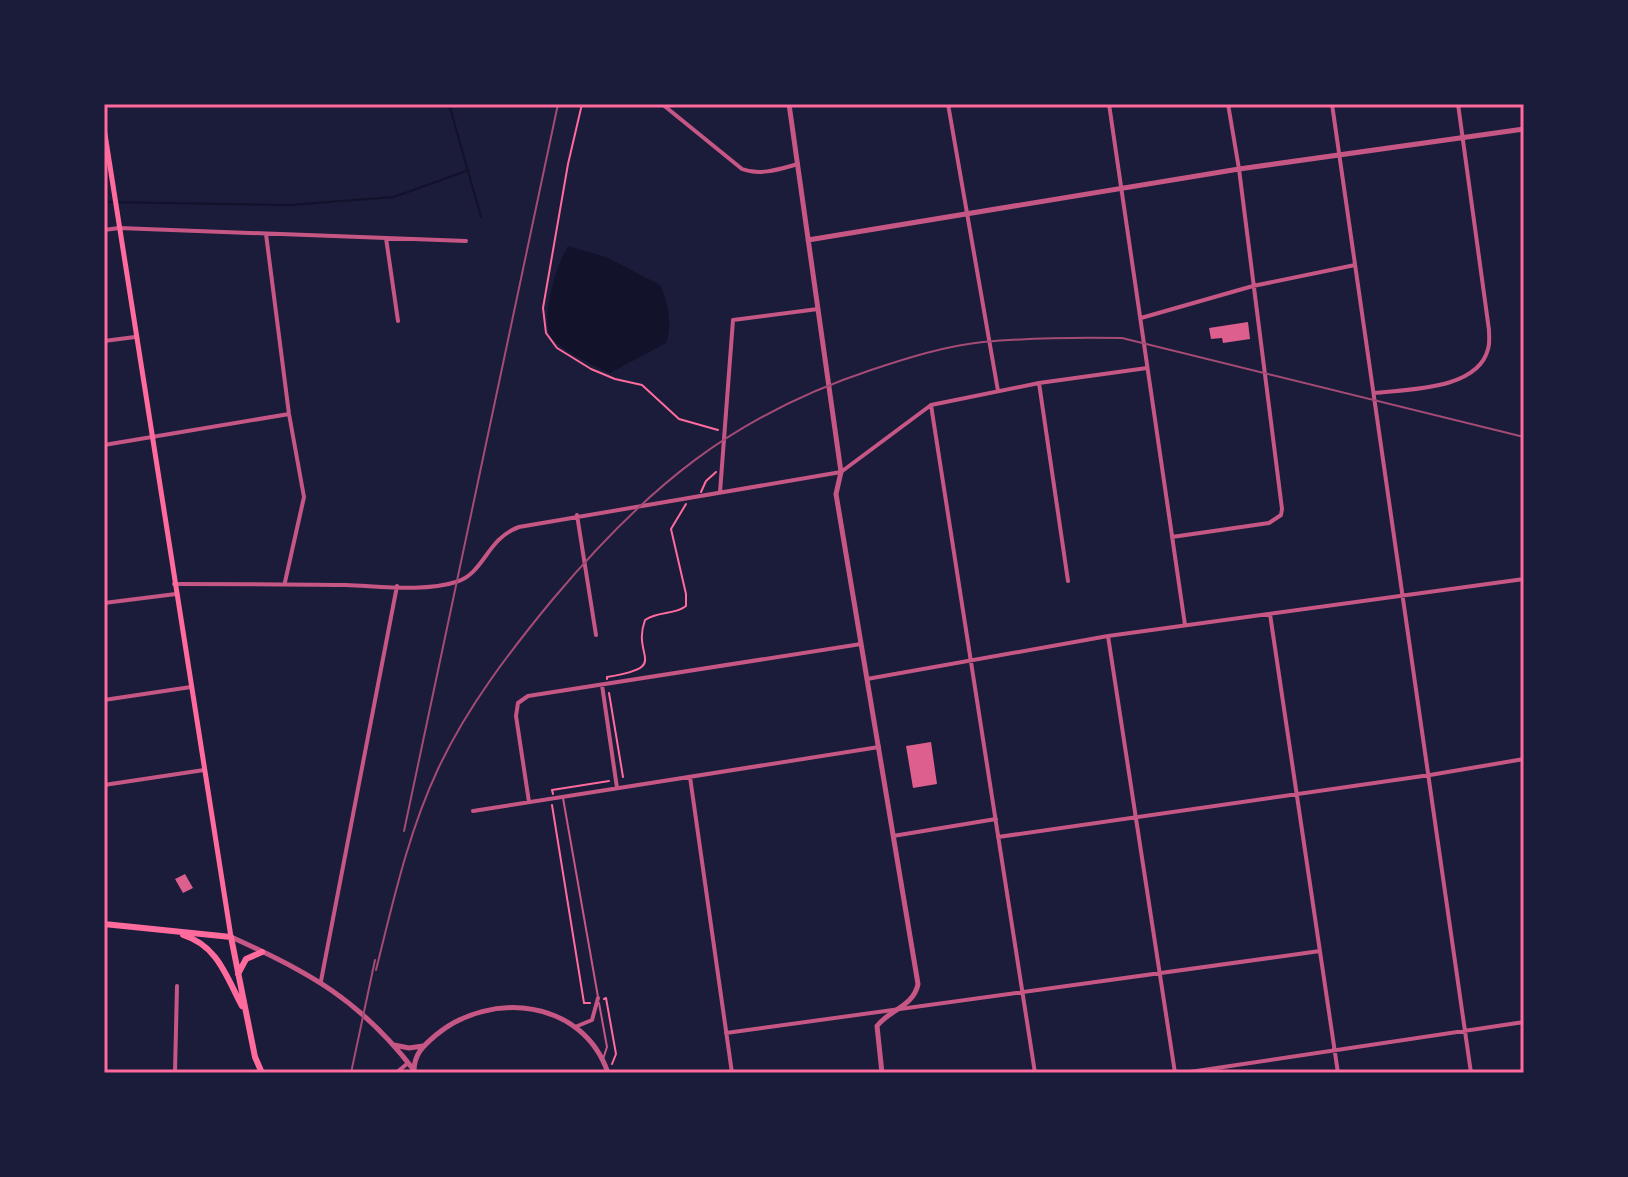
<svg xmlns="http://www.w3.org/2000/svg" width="1628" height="1177" font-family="'Fira Sans',sans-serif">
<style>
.water{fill:#12122b}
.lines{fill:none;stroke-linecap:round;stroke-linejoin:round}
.stream{stroke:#12122b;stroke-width:2}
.building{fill:#dd5f8e}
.path{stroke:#ff6b9d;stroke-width:2}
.service{stroke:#c65784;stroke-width:2}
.minor{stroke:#c65784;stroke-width:4}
.tertiary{stroke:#c65784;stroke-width:5}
.secondary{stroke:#ff6b9d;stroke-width:5}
.trunk{stroke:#ff6b9d;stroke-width:6}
.rail{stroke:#a44b75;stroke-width:2}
.neatline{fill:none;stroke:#ff6b9d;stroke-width:3}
</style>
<rect width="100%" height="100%" fill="#1b1b3a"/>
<path class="water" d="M 568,246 L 606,257 L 660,285 C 668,301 673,326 666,343 L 610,373 C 597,368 558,348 551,337 C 540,316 557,264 568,246 Z"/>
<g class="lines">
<path class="stream" d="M 449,104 L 481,217
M 104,202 L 290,205 L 394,197 L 469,170"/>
</g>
<path class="building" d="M 1248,322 L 1250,339 L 1223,343 L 1222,338 L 1211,339 L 1209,328 Z
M 931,742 L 937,784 L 913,788 L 906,746 Z
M 185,874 L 193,888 L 183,893 L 175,879 Z"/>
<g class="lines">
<path class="path" d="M 582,104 L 568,164 L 543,308 L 546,333 L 557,348 L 591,369 L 615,379 L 642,385 L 679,419 L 718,430
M 701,492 L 706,481 L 716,472
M 607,679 L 607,677 C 672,666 631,658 645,620 C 658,611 675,615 686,606 L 686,594 L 671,529 L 686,504
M 609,693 L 623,777
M 553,794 L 552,790 L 609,781
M 552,805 L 584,1003 L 590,1003
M 604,999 L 606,998 L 616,1054 L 612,1064"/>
<path class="service" d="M 563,798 L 598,997
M 599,1003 L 607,1047 L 603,1059"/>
<path class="minor" d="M 662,104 L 742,169 C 760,176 780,169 798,164
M 948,104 L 998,391
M 1109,104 L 1185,625
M 1332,104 L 1471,1073
M 104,230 L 119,228 L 466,241
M 266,234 L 289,414 L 304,497 L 285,582
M 386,238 L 398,321
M 1141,318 L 1253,286 L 1355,265
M 104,341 L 135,337
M 1039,383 L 1068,581
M 1374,393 C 1408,389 1478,390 1488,349 C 1490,343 1489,336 1489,330 L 1458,104
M 931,405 L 1035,1073
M 104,445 L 289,414
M 720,492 L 733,320 L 818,309
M 577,515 L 596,635
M 1172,537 L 1269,523 L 1281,515 L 1282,509 L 1239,169 L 1228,104
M 174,584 C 231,584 289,584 346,585 C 379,586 425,592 456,582 C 485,573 486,539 519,527 L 841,472 L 931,405 L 1039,383 L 1147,368
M 104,603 L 176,594
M 1270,614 L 1338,1073
M 1108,636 L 1175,1073
M 867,679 L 1108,636 L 1524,579
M 602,685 L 617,788
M 104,700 L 191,687
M 690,777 L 732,1073
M 104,785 L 204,770
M 529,802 L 516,716 L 518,703 L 528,696 L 861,644
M 473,811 L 879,747
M 893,836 L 996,819
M 998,837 L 1430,775 L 1524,759
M 321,981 L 397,586
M 575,1027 L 592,1020 L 598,998
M 726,1033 L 1320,951
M 175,1073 L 177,986
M 396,1073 L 408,1063
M 1183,1073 L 1524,1022"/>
<path class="tertiary" d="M 789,104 L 841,472 L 836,494 L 918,984 C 914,1006 889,1010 877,1026 L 882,1073
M 808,240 L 1239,169 L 1524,129
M 231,937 C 308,971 361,1001 413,1069
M 394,1045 L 409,1048 L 423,1046
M 414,1071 C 414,1054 423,1046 436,1035 C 490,990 583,999 608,1073"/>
<path class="secondary" d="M 104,128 L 231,937"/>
<path class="trunk" d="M 104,924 L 231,937 L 255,1057 L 262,1073
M 183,935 C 218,946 226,976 242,1006
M 238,974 L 246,959 L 262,952"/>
<path class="rail" d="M 404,831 L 558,104
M 376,970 C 393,902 408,833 438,769 C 467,707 510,651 553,599 C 646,488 732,416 871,370 C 907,358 945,346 983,342 C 1029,338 1075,337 1122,338 L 1524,437
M 351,1073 L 375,960"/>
</g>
<rect width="1628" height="1177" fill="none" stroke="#1b1b3a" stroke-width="212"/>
<rect x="106" y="106" width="1416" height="965" class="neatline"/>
</svg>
